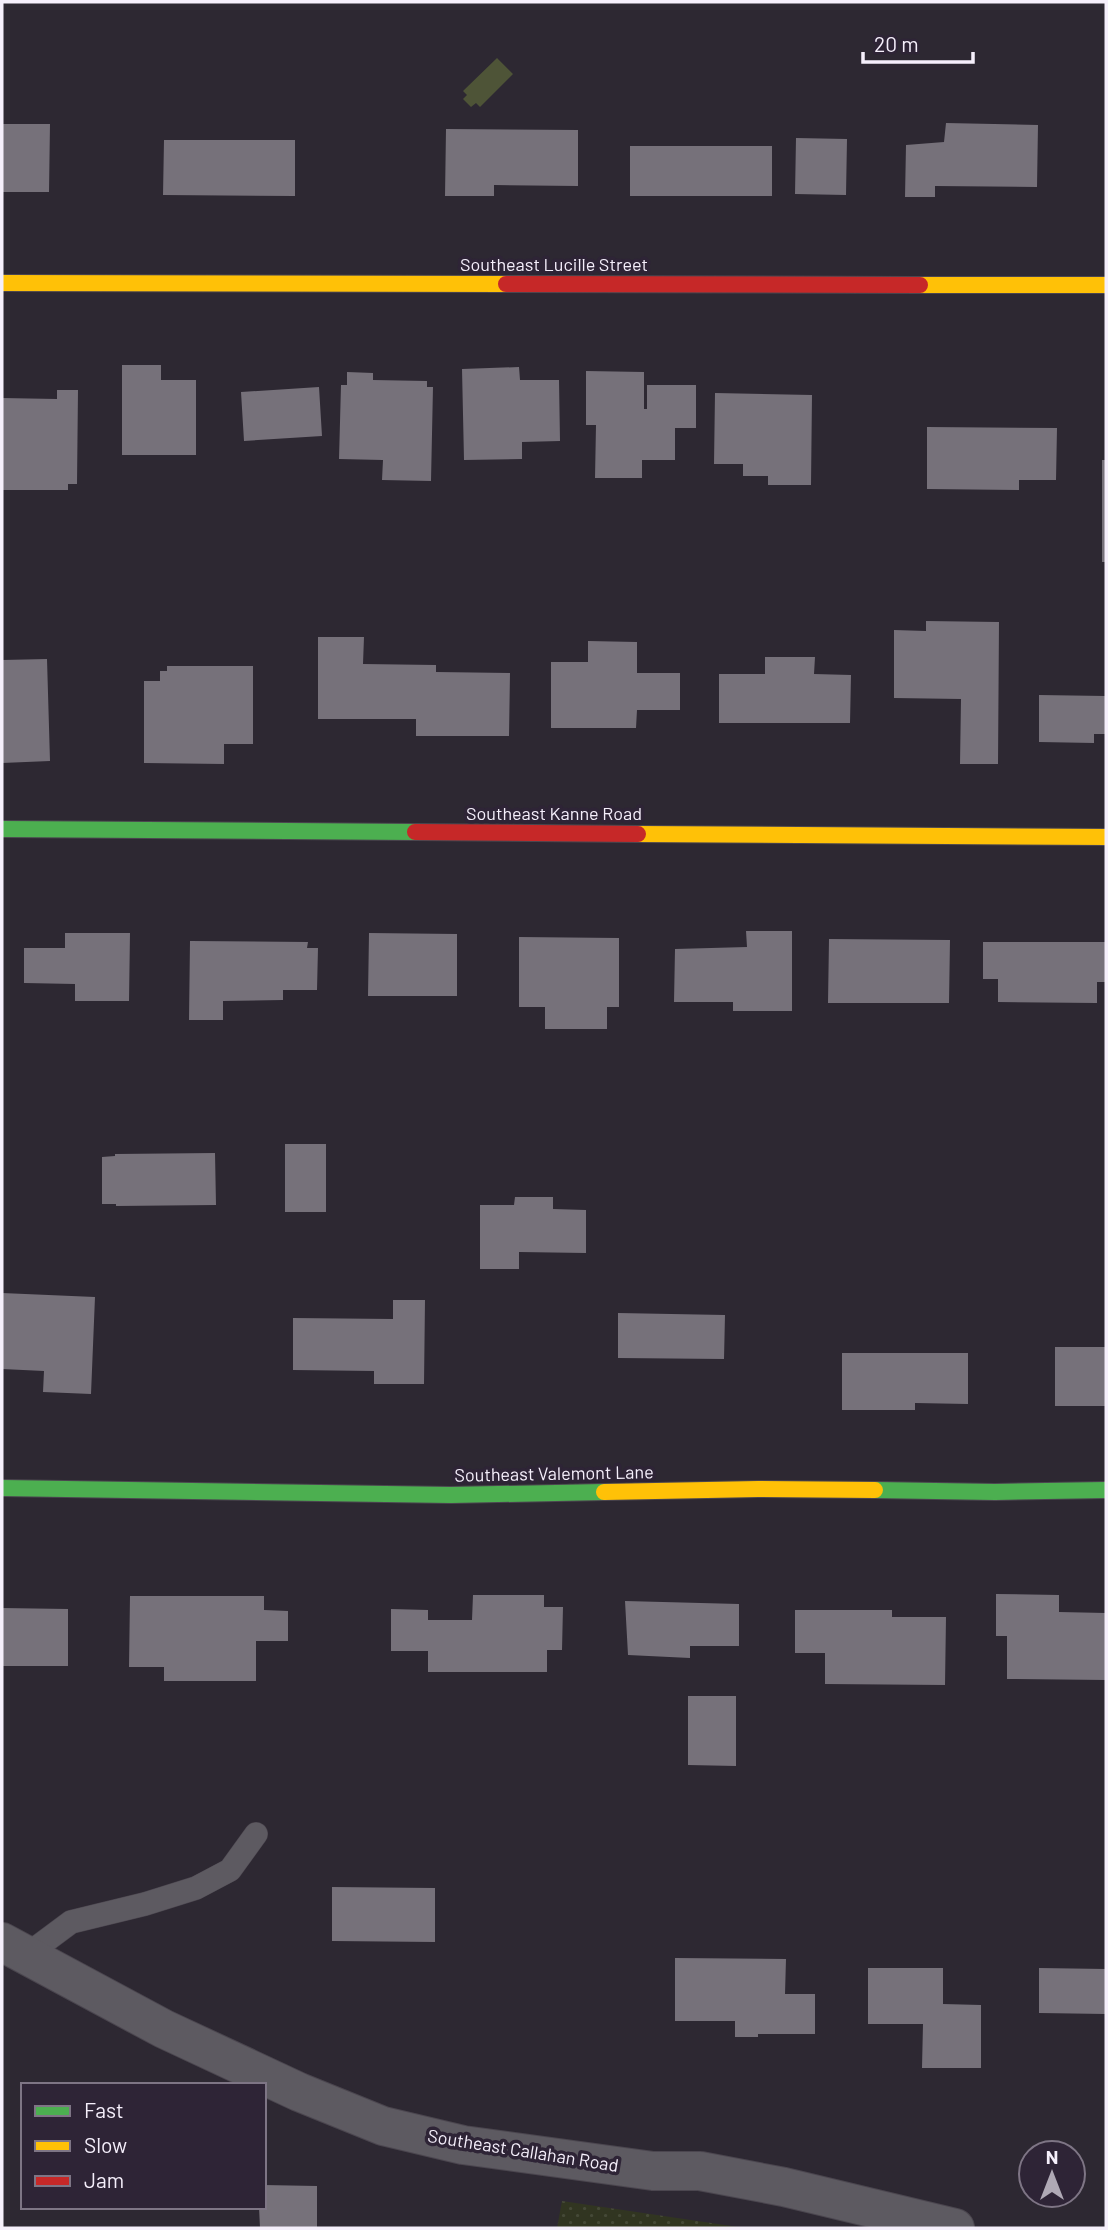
<svg xmlns="http://www.w3.org/2000/svg" width="1108" height="2230" font-family="Barlow,sans-serif">
<style>
.grass{fill:url(#grass-dots)}
.water{fill:#4e5437}
.building{fill:#76717a}
.lines{fill:none;stroke-linecap:round;stroke-linejoin:round}
.lane-casing{stroke:#4b464f;stroke-width:24}
.street-casing{stroke:#4b464f;stroke-width:40}
.fast-casing{stroke:#4b464f;stroke-width:18}
.slow-casing{stroke:#4b464f;stroke-width:18}
.jam-casing{stroke:#4b464f;stroke-width:18}
.lane{stroke:#5d5a61;stroke-width:23}
.street{stroke:#5d5a61;stroke-width:38}
.fast{stroke:#4caf50;stroke-width:16}
.slow{stroke:#ffc107;stroke-width:16}
.jam{stroke:#c62828;stroke-width:16}
.labels{text-anchor:middle;stroke-width:7;stroke-linejoin:round;paint-order:stroke}
.street-label{font-size:18px;fill:#f5effb;stroke:#2e2436}
</style>
<defs>
<pattern id="grass-dots" width="8" height="8" patternUnits="userSpaceOnUse" patternTransform="scale(1.75)"><rect width="8" height="8" fill="#313521"/><path d="M2 2h.1M6 6h.1" fill="none" stroke="#454937" stroke-width="1.8" stroke-linecap="round"/></pattern>
</defs>
<rect width="100%" height="100%" fill="#2d2832"/>
<path class="grass" d="M 562,2201 L 745,2228 L 557,2228 Z"/>
<path class="water" d="M 497,58 L 513,74 L 480,107 L 476,103 L 471,107 L 463,99 L 467,95 L 463,91 Z"/>
<path class="building" d="M 946,123 L 1038,125 L 1037,187 L 935,186 L 935,197 L 905,197 L 906,145 L 944,142 Z
M 2,124 L 50,124 L 49,192 L 2,192 Z
M 446,129 L 578,130 L 578,186 L 494,185 L 494,196 L 445,196 Z
M 796,138 L 847,139 L 846,195 L 795,194 Z
M 164,140 L 295,140 L 295,196 L 163,195 Z
M 630,146 L 772,146 L 772,196 L 630,196 Z
M 122,365 L 161,365 L 161,380 L 196,380 L 196,455 L 122,455 Z
M 519,367 L 520,380 L 559,380 L 560,441 L 522,442 L 522,459 L 464,460 L 462,369 Z
M 586,371 L 644,372 L 644,409 L 647,409 L 647,385 L 696,385 L 696,428 L 675,428 L 675,460 L 642,460 L 642,478 L 595,478 L 596,425 L 586,425 Z
M 347,372 L 373,373 L 373,380 L 427,381 L 427,387 L 433,387 L 431,481 L 382,480 L 383,460 L 339,459 L 341,385 L 347,385 Z
M 319,387 L 322,436 L 244,441 L 241,392 Z
M 57,390 L 78,390 L 77,484 L 68,484 L 68,490 L 2,490 L 2,398 L 57,399 Z
M 715,393 L 812,395 L 811,485 L 768,485 L 768,476 L 743,476 L 743,464 L 714,464 Z
M 927,427 L 1057,428 L 1056,480 L 1019,480 L 1019,490 L 927,489 Z
M 1102,460 L 1106,460 L 1106,562 L 1102,562 Z
M 926,621 L 999,622 L 998,764 L 960,764 L 961,699 L 894,698 L 894,630 L 926,631 Z
M 318,637 L 364,637 L 363,664 L 436,665 L 436,672 L 510,673 L 509,736 L 416,736 L 416,719 L 318,719 Z
M 588,641 L 637,642 L 637,673 L 680,673 L 680,710 L 637,710 L 636,728 L 551,728 L 551,662 L 588,662 Z
M 765,657 L 815,657 L 814,674 L 851,675 L 850,723 L 719,723 L 719,674 L 765,674 Z
M 47,659 L 50,761 L 2,763 L 2,660 Z
M 167,666 L 253,666 L 253,744 L 224,744 L 224,764 L 144,763 L 144,681 L 160,681 L 160,671 L 167,671 Z
M 1039,695 L 1106,696 L 1106,734 L 1094,734 L 1094,743 L 1039,742 Z
M 746,931 L 792,931 L 792,1011 L 733,1011 L 733,1002 L 674,1002 L 675,949 L 747,947 Z
M 65,933 L 130,933 L 129,1001 L 75,1001 L 75,984 L 24,983 L 24,948 L 65,948 Z
M 369,933 L 457,934 L 457,996 L 368,996 Z
M 519,937 L 619,938 L 619,1007 L 607,1007 L 607,1029 L 545,1029 L 545,1007 L 519,1007 Z
M 829,939 L 950,940 L 949,1003 L 828,1003 Z
M 190,941 L 308,942 L 307,948 L 318,948 L 317,990 L 283,990 L 283,1000 L 223,1001 L 223,1020 L 189,1020 Z
M 983,942 L 1106,942 L 1106,982 L 1097,982 L 1097,1003 L 998,1002 L 998,979 L 983,979 Z
M 285,1144 L 326,1144 L 326,1212 L 285,1212 Z
M 215,1153 L 216,1205 L 116,1206 L 116,1204 L 102,1204 L 102,1157 L 115,1156 L 115,1154 Z
M 515,1197 L 553,1197 L 553,1209 L 586,1210 L 586,1253 L 519,1252 L 519,1269 L 480,1269 L 480,1205 L 514,1205 Z
M 2,1293 L 95,1297 L 91,1394 L 43,1392 L 44,1371 L 2,1369 Z
M 393,1300 L 425,1300 L 424,1384 L 374,1384 L 374,1371 L 293,1370 L 293,1318 L 393,1319 Z
M 618,1313 L 725,1315 L 724,1359 L 618,1358 Z
M 1055,1347 L 1106,1347 L 1106,1406 L 1055,1406 Z
M 842,1353 L 968,1353 L 968,1404 L 915,1403 L 915,1410 L 842,1410 Z
M 996,1594 L 1059,1595 L 1059,1612 L 1106,1613 L 1106,1680 L 1007,1679 L 1007,1636 L 996,1636 Z
M 473,1595 L 544,1595 L 544,1607 L 563,1607 L 562,1650 L 547,1650 L 547,1672 L 428,1672 L 428,1651 L 391,1651 L 391,1609 L 428,1610 L 428,1620 L 472,1620 Z
M 130,1596 L 264,1596 L 264,1610 L 288,1611 L 288,1641 L 256,1641 L 256,1681 L 164,1681 L 164,1667 L 129,1667 Z
M 625,1601 L 739,1604 L 739,1646 L 690,1646 L 690,1658 L 628,1655 Z
M 2,1608 L 68,1609 L 68,1666 L 2,1666 Z
M 795,1610 L 892,1610 L 892,1617 L 946,1617 L 945,1685 L 825,1684 L 825,1653 L 795,1653 Z
M 688,1696 L 736,1696 L 736,1766 L 688,1765 Z
M 332,1887 L 435,1888 L 435,1942 L 332,1941 Z
M 675,1958 L 786,1959 L 785,1994 L 815,1994 L 815,2034 L 758,2034 L 758,2037 L 735,2037 L 735,2021 L 675,2021 Z
M 868,1968 L 943,1968 L 943,2004 L 981,2005 L 981,2068 L 922,2068 L 923,2024 L 868,2024 Z
M 1039,1968 L 1106,1969 L 1106,2014 L 1039,2013 Z
M 264,2185 L 317,2186 L 317,2228 L 260,2228 L 259,2207 L 264,2207 Z"/>
<g class="lines">
<defs>
<path id="lane" d="M 28,1954 L 71,1922 L 145,1904 L 196,1888 L 230,1870 L 256,1834"/>
<path id="street" d="M 2,1942 L 164,2029 L 299,2092 L 383,2126 L 463,2145 L 653,2171 L 700,2171 L 784,2187 L 955,2228"/>
<path id="fast" d="M 2,829 L 415,832
M 2,1488 L 451,1495 L 604,1492
M 875,1490 L 995,1492 L 1106,1490"/>
<path id="slow" d="M 2,283 L 506,284
M 920,285 L 1106,285
M 638,834 L 1106,837
M 604,1492 L 758,1489 L 875,1490"/>
<path id="jam" d="M 506,284 L 920,285
M 415,832 L 638,834"/>
</defs>
<use href="#lane" class="lane-casing"/>
<use href="#street" class="street-casing"/>
<use href="#fast" class="fast-casing"/>
<use href="#slow" class="slow-casing"/>
<use href="#jam" class="jam-casing"/>
<use href="#lane" class="lane"/>
<use href="#street" class="street"/>
<use href="#fast" class="fast"/>
<use href="#slow" class="slow"/>
<use href="#jam" class="jam"/>
</g>
<g class="labels">
<g class="street-label">
<text x="554" y="271">Southeast Lucille Street</text>
<text x="554" y="820">Southeast Kanne Road</text>
<text transform="translate(554 1474) rotate(-1)" y="6">Southeast Valemont Lane</text>
<text transform="translate(523 2151) rotate(9)" y="6">Southeast Callahan Road</text>
</g>
</g>
<rect width="1108" height="2230" fill="none" stroke="#f5effb" stroke-width="7"/>
<rect x="21" y="2083" width="245" height="126" fill="#2e2436" stroke="#7e7585" stroke-width="2"/>
<rect x="35" y="2106" width="35" height="10" fill="#4caf50" stroke="#7e7585" stroke-width="2"/>
<text x="84" y="2118" font-size="21" fill="#f5effb">Fast</text>
<rect x="35" y="2141" width="35" height="10" fill="#ffc107" stroke="#7e7585" stroke-width="2"/>
<text x="84" y="2153" font-size="21" fill="#f5effb">Slow</text>
<rect x="35" y="2176" width="35" height="10" fill="#c62828" stroke="#7e7585" stroke-width="2"/>
<text x="84" y="2188" font-size="21" fill="#f5effb">Jam</text>
<g transform="translate(1052 2174)"><circle r="33" fill="#2e2436" stroke="#7e7585" stroke-width="2"/>
<path d="M0-5L12 26L0 18L-12 26Z" fill="#afa9b5"/>
<text y="-10" font-size="19" font-weight="bold" text-anchor="middle" fill="#f5effb">N</text>
</g>
<path d="M863 52v10h110v-10" fill="none" stroke="#f5effb" stroke-width="3.5"/>
<text x="874" y="52" font-size="21" fill="#f5effb" stroke="#2e2436" stroke-width="5" paint-order="stroke">20 m</text>
</svg>
